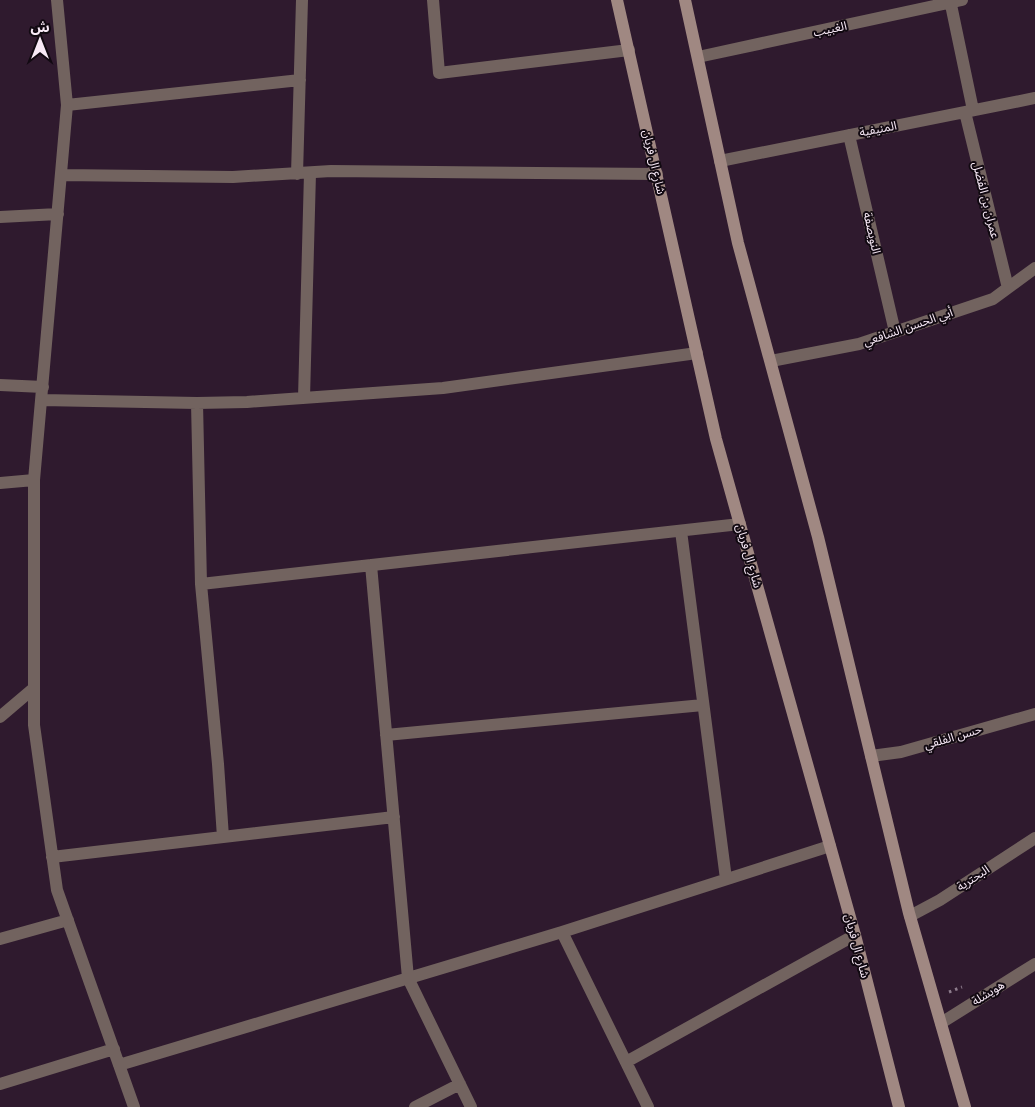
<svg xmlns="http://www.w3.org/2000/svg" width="1035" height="1107" font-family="Lato,'Noto Sans Arabic',sans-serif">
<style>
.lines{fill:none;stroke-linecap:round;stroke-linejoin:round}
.path{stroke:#8d7c8c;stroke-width:3;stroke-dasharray:2.5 4;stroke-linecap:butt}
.minor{stroke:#72635f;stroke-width:12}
.secondary{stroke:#a08882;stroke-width:12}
.labels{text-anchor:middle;stroke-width:4;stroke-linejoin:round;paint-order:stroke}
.street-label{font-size:12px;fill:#f7e9f6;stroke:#110911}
</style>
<rect width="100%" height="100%" fill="#2f1a2e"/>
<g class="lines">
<path class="path" d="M 949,992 L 962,987"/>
<path class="minor" d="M 57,0 L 67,105 L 34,480 L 34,725 L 57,890 L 134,1107
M 433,0 L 439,73 L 629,50
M 950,0 L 973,110
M 698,57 L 962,0
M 67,105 L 300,80
M 965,112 L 1008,288
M 849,135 L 895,332
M 720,161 L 1035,98
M 297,174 L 302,0
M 61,175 L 233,177 L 331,171 L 657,174
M 0,217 L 58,214
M 771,361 L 859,344 L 993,299 L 1035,268
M 0,385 L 43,387
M 304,398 L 310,173
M 42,400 L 197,403 L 247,402 L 443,388 L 697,353
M 197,403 L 201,584 L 218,764 L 223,837
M 0,483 L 34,480
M 681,531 L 726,879
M 371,565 L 408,978 L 471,1107
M 201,584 L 740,524
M 0,717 L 34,688
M 386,735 L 703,705
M 871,756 L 901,752 L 1035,714
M 52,857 L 394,817
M 910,916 L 940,900 L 1035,838
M 562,932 L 648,1107
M 0,939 L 68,920
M 941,1023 L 1035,964
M 626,1062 L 855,935
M 119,1065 L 562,932 L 830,846
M 0,1084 L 114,1049
M 415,1107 L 460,1084"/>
<path class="secondary" d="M 617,0 L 716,439 L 855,935 L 899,1107
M 685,0 L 738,243 L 818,537 L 909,913 L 965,1107"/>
</g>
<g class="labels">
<g class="street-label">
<text transform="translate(830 29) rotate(-12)" y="4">الغبيب</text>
<text transform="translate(878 129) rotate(-11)" y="4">المنيفية</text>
<text transform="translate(654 162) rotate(77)" y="4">شارع ال فريان</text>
<text transform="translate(986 200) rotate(76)" y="4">عمران بن الفضل</text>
<text transform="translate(872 233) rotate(77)" y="4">النويصفة</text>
<text transform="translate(908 327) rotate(-19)" y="4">أبي الحسن الشافعي</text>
<text transform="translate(749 556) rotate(74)" y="4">شارع ال فريان</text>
<text transform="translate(953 737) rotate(-16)" y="4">حسن الفلقي</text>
<text transform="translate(973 878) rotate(-33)" y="4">البحترية</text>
<text transform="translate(857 946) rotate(75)" y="4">شارع ال فريان</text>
<text transform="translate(988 993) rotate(-32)" y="4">هويشلة</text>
</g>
</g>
<g transform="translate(40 40)" stroke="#110911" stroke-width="4" paint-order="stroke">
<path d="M0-4L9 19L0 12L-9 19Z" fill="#f7e9f6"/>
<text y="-8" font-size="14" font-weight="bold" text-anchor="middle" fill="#f7e9f6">ش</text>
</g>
</svg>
